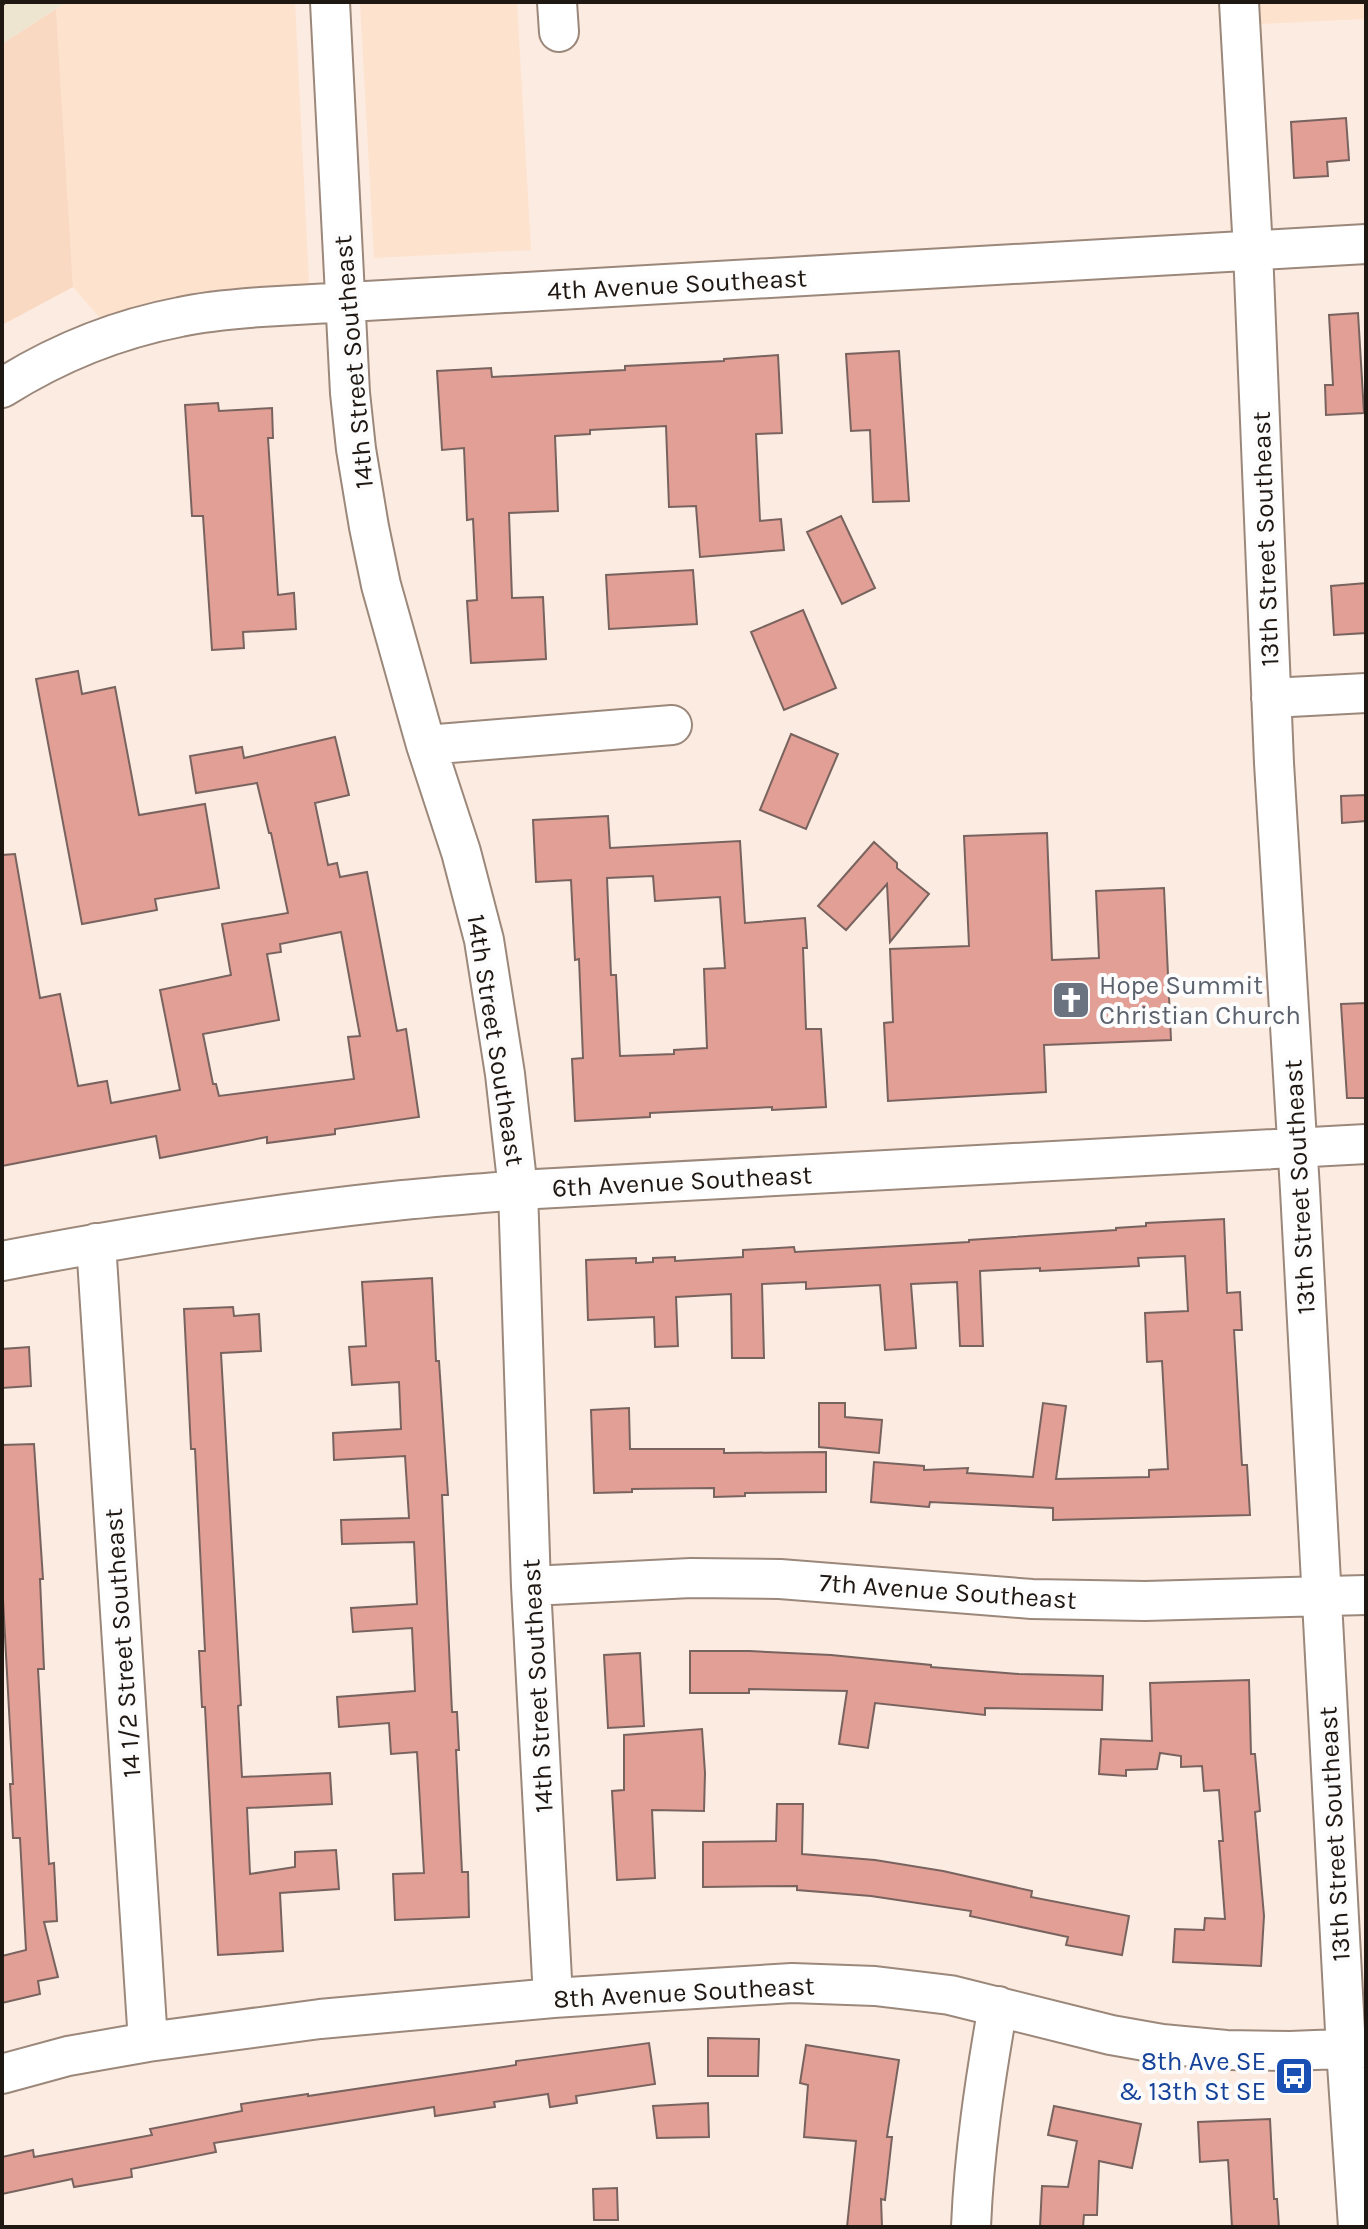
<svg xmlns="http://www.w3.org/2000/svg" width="1368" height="2229" font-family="Karla,sans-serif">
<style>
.built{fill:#fde2ce}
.industrial{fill:#ede5cf}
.green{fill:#f9d9c2}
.building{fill:#e19f95;stroke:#79635f;stroke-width:2;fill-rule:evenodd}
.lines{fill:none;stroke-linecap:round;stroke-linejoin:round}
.minor-casing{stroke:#9b887b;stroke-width:42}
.minor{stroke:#fff;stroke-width:38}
.rail{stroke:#544a43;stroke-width:6;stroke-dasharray:4 8;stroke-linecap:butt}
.labels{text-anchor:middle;stroke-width:8;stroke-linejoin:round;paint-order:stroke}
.street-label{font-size:26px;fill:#1f1712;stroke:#fcfcfc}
.worship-label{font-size:26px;fill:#5b616d;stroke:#fcfcfc;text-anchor:start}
.transit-label{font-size:26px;fill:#164399;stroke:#fcfcfc;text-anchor:end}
</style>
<rect width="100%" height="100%" fill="#fcebe0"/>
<path class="built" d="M 66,2 L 295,2 L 310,304 L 115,335 L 73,287 L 56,9 Z
M 360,2 L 517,2 L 531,250 L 374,258 Z
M 1239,2 L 1366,2 L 1366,19 L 1240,25 Z"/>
<path class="industrial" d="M 2,2 L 66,2 L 2,44 Z"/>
<path class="green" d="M 56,9 L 73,287 L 2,325 L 2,44 Z"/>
<path class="building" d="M 1346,118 L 1349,160 L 1327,162 L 1328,176 L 1294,178 L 1291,122 Z
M 1358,313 L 1364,413 L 1326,415 L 1325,385 L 1333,385 L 1329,315 Z
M 899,351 L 909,501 L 873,502 L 870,430 L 851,431 L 846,354 Z
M 778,355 L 782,433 L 756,434 L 760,521 L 781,519 L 784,550 L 700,557 L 696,506 L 669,507 L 666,426 L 590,430 L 590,434 L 555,436 L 558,511 L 509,513 L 512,598 L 543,597 L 546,659 L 471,663 L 467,601 L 477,600 L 473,519 L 467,520 L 464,448 L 442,450 L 437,371 L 491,368 L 492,377 L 625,370 L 625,366 L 724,361 L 724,359 Z
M 218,403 L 219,411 L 272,408 L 273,438 L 268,438 L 278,595 L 294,593 L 296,629 L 243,632 L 244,648 L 212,650 L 203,516 L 192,516 L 185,405 Z
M 841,516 L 875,588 L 842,604 L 807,532 Z
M 693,570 L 697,624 L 609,629 L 606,575 Z
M 1366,583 L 1366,633 L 1334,635 L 1331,586 Z
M 803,610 L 836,688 L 784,710 L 751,632 Z
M 78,671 L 82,694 L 115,687 L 139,815 L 205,804 L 219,888 L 155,899 L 157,910 L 82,924 L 36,679 Z
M 791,734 L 838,754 L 806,829 L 760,810 Z
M 335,737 L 349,795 L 315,803 L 328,865 L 337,863 L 340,877 L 367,872 L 397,1031 L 406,1029 L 419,1117 L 335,1129 L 335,1134 L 267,1143 L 267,1137 L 160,1158 L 156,1136 L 2,1166 L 2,855 L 15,854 L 40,998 L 60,994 L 78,1086 L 107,1081 L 111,1103 L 180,1090 L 160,990 L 231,975 L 222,924 L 288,913 L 271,833 L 269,833 L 257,783 L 196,793 L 190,756 L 242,747 L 244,758 ZM 341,932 L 360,1036 L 348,1037 L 354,1079 L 219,1096 L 216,1084 L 213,1084 L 203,1034 L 279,1020 L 267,954 L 281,952 L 280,944 Z
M 1366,795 L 1366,821 L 1342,823 L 1341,796 Z
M 608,816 L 610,848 L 740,841 L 745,923 L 805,918 L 807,948 L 803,948 L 806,1029 L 821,1029 L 826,1107 L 772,1110 L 772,1107 L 650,1113 L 650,1117 L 575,1121 L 572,1059 L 583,1058 L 579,959 L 575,960 L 571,880 L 536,882 L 533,820 ZM 653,876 L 655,901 L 720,897 L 725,968 L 704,969 L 707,1048 L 674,1050 L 674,1054 L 620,1056 L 616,975 L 611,975 L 607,878 Z
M 1047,833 L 1052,960 L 1099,958 L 1096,891 L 1164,888 L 1171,1040 L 1044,1045 L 1046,1092 L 888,1101 L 884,1023 L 893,1022 L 890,949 L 969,946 L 964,836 Z
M 874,842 L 897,863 L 897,868 L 929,894 L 890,942 L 887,884 L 846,930 L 818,906 Z
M 1366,1003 L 1366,1098 L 1347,1098 L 1341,1004 Z
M 1224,1219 L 1227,1293 L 1240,1292 L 1242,1330 L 1234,1330 L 1242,1465 L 1247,1465 L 1250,1515 L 1053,1520 L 1053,1508 L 930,1502 L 929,1507 L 871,1502 L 874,1462 L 924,1466 L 924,1470 L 968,1468 L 967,1473 L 1033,1477 L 1043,1403 L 1066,1406 L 1056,1479 L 1149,1477 L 1149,1470 L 1168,1469 L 1162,1361 L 1147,1362 L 1145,1313 L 1188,1311 L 1185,1256 L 1138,1258 L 1139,1266 L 1040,1271 L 1040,1268 L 980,1271 L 983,1346 L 960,1346 L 957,1282 L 911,1284 L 916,1348 L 885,1350 L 880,1285 L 806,1289 L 806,1282 L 762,1284 L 764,1358 L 732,1358 L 731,1294 L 676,1297 L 678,1346 L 655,1347 L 654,1317 L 588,1320 L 586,1260 L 636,1258 L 636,1263 L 653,1262 L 653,1258 L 675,1257 L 675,1261 L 743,1257 L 743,1250 L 794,1247 L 795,1252 L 969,1242 L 969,1240 L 1116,1230 L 1116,1228 L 1146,1226 L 1146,1223 Z
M 432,1278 L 436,1361 L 439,1361 L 448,1495 L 442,1495 L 452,1712 L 457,1712 L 459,1750 L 456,1750 L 462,1872 L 468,1872 L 469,1917 L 395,1920 L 393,1874 L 424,1873 L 417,1752 L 391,1754 L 389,1723 L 339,1727 L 337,1697 L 415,1691 L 412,1628 L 353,1632 L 351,1608 L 417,1604 L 414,1542 L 342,1544 L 341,1520 L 409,1518 L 405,1456 L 334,1460 L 333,1433 L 401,1429 L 399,1382 L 352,1385 L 349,1347 L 366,1346 L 362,1282 Z
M 233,1307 L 234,1316 L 259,1314 L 261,1351 L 221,1353 L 241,1705 L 238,1706 L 242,1777 L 330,1773 L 332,1804 L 247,1808 L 250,1874 L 295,1867 L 295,1852 L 336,1850 L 339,1889 L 280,1893 L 283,1951 L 218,1955 L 205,1707 L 202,1707 L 199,1651 L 205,1651 L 195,1449 L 191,1449 L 184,1309 Z
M 29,1347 L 31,1386 L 2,1388 L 2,1349 Z
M 819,1403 L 845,1403 L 845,1417 L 882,1420 L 879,1453 L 819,1447 Z
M 629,1408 L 630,1449 L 724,1449 L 724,1453 L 826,1452 L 826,1492 L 745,1493 L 745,1496 L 714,1497 L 714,1488 L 632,1489 L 632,1492 L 594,1493 L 591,1410 Z
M 34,1444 L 43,1579 L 40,1579 L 44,1669 L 38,1669 L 49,1864 L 54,1863 L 57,1921 L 44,1922 L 58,1977 L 38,1981 L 40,1994 L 2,2003 L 2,1956 L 26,1950 L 20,1838 L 13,1838 L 10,1784 L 13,1784 L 2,1581 L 2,1445 Z
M 690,1651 L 749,1651 L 831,1655 L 931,1665 L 931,1667 L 1019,1674 L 1103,1676 L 1102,1710 L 985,1708 L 985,1715 L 875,1703 L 868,1748 L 839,1744 L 847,1691 L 749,1689 L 749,1693 L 690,1693 Z
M 640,1653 L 644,1726 L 608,1728 L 604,1655 Z
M 1249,1680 L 1251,1754 L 1255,1754 L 1260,1811 L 1255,1812 L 1264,1916 L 1261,1966 L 1173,1962 L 1175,1929 L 1204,1930 L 1205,1918 L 1225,1919 L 1219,1841 L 1223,1841 L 1219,1790 L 1204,1791 L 1202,1766 L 1181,1767 L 1181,1756 L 1160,1753 L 1157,1769 L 1126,1770 L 1126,1776 L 1099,1774 L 1101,1739 L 1152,1741 L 1150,1683 Z
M 702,1729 L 705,1773 L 704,1811 L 652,1810 L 655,1878 L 617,1880 L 612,1791 L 624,1790 L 624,1735 Z
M 777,1804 L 803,1804 L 802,1854 L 875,1860 L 943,1871 L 1032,1891 L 1031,1897 L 1129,1916 L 1122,1955 L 1066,1945 L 1068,1937 L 970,1916 L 971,1911 L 871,1896 L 797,1890 L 797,1886 L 703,1887 L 703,1842 L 776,1841 Z
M 708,2038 L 759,2039 L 758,2076 L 708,2076 Z
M 649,2043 L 655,2084 L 576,2096 L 577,2103 L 550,2107 L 548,2094 L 494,2102 L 495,2107 L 435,2116 L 434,2107 L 214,2143 L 216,2152 L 131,2169 L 132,2177 L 74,2187 L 72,2179 L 2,2194 L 2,2157 L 33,2150 L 34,2157 L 152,2135 L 150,2129 L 242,2111 L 241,2104 L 308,2094 L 308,2096 L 516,2065 L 516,2061 Z
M 806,2045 L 899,2060 L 887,2137 L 892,2137 L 885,2200 L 881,2199 L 882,2227 L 847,2227 L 856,2141 L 804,2137 L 808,2085 L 800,2083 Z
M 708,2103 L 709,2137 L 657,2138 L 653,2106 Z
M 1054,2106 L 1141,2124 L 1132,2168 L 1099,2161 L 1097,2215 L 1084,2215 L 1083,2227 L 1040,2227 L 1042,2186 L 1068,2187 L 1077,2141 L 1048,2135 Z
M 1270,2119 L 1274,2199 L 1277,2199 L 1279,2227 L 1232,2227 L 1228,2160 L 1200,2162 L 1198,2122 Z
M 617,2188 L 618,2220 L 594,2220 L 593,2189 Z"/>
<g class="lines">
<defs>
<path id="minor" d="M 330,2 L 350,393 L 356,449 L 369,527 L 381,585 L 426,745 L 461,852 L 484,940 L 505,1074 L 518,1190 L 531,1586 L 553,1998
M 557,2 L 559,32
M 1239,2 L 1253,250 L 1274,763 L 1300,1190 L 1346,2049 L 1358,2227
M 2,388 C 56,354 118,329 180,317 C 207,311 234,309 261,307 L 1366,244
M 1271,698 L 1366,693
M 426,745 L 672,725
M 96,1243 L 148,2042
M 2,1261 C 128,1237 256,1216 384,1202 C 429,1197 474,1194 518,1190 L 1366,1144
M 531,1586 L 691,1578 L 780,1579 L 1032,1599 L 1145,1601 L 1366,1595
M 2,2074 L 68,2056 L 148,2042 L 320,2019 L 553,1998 L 792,1983 L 875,1986 L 950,1995 L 1111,2035 L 1162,2044 L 1226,2050 L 1290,2051 L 1366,2048
M 971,2227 C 974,2152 985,2080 998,2006"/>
</defs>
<use href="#minor" class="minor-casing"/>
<use href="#minor" class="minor"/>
<path class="rail" d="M 2,3 L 4,2"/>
</g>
<defs>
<symbol id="church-square" viewBox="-11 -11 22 22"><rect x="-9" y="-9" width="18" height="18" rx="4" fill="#6b7280" stroke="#fcfcfc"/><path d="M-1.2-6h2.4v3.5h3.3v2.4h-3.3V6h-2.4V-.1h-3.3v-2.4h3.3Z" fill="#fff"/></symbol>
<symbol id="bus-square" viewBox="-11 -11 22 22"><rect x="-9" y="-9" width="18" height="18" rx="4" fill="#1a4fb4" stroke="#fcfcfc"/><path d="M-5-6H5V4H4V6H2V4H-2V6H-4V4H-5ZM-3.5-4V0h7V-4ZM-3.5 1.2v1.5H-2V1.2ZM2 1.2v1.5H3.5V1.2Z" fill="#fff"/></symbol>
</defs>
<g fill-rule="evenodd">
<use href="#church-square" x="1049" y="978" width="44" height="44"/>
<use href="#bus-square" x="1272" y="2054" width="44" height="44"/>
</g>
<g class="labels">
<g class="street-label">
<text transform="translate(677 284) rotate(-3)" y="9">4th Avenue Southeast</text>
<text transform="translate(353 362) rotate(-95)" y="9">14th Street Southeast</text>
<text transform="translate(1265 539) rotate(-92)" y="9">13th Street Southeast</text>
<text transform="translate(496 1040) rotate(81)" y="9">14th Street Southeast</text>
<text transform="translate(682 1181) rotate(-3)" y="9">6th Avenue Southeast</text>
<text transform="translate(1299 1187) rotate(-93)" y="9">13th Street Southeast</text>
<text transform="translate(948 1591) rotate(4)" y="9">7th Avenue Southeast</text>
<text transform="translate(122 1643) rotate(-94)" y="9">14 1/2 Street Southeast</text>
<text transform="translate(537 1686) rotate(-93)" y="9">14th Street Southeast</text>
<text transform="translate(1334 1834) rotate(-93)" y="9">13th Street Southeast</text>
<text transform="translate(684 1992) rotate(-3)" y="9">8th Avenue Southeast</text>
</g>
<g class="worship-label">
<text x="1099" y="994">Hope Summit<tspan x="1099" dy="30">Christian Church</tspan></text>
</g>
<g class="transit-label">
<text x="1266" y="2070">8th Ave SE<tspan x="1266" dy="30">&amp; 13th St SE</tspan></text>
</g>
</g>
<rect width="1368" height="2229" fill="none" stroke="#1f1712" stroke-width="8"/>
</svg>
